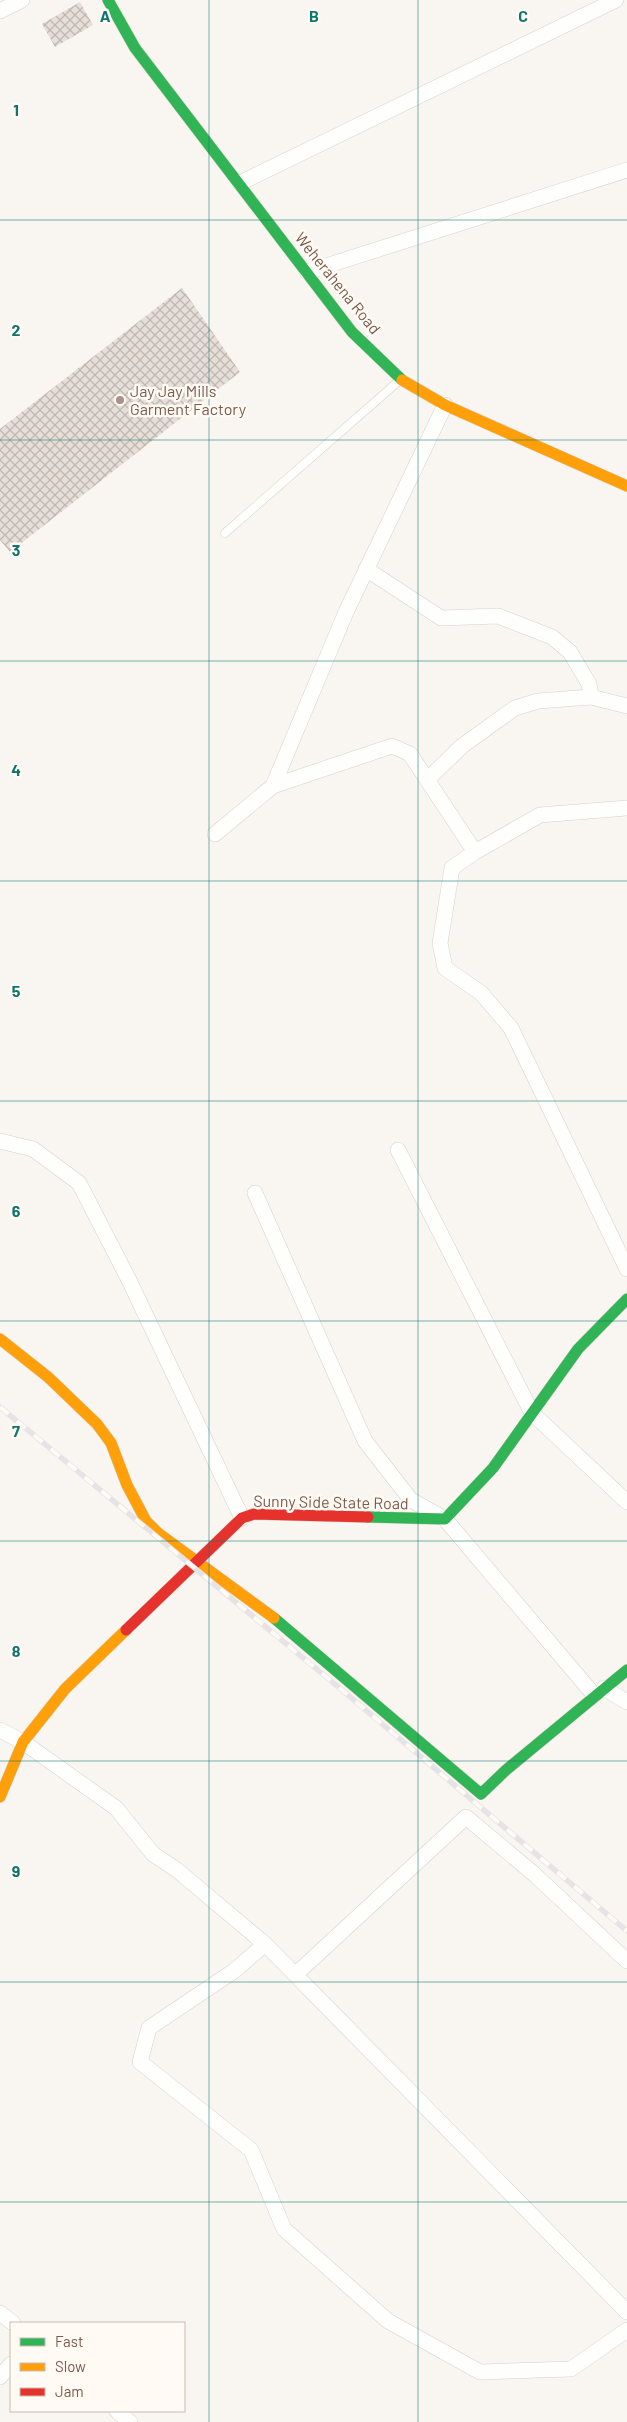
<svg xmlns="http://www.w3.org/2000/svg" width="627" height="2422" font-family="Barlow,sans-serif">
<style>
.building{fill:url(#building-cross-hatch)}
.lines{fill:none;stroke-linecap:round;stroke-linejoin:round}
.lane-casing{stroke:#d7d1cb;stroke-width:9}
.street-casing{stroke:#d7d1cb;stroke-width:16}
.fast-casing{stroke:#d9d2cb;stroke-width:12}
.slow-casing{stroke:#d9d2cb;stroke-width:12}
.jam-casing{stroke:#d9d2cb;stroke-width:12}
.lane{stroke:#fefefd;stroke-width:8}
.street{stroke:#fefefd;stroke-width:15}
.fast{stroke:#30b455;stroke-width:11}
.slow{stroke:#ff9f0a;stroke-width:11}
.jam{stroke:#e5322d;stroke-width:11}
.rail-casing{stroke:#e6e3e7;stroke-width:5.5}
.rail{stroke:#fffaf3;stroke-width:4;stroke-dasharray:11;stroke-linecap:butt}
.grid{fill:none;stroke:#0f766e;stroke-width:1;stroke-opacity:0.55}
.poi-dot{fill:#a69286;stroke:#fffaf3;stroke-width:2}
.labels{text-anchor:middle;stroke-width:5;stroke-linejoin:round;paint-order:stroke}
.street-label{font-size:16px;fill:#7a5c4d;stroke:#fffaf3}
.poi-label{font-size:16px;fill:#7a5c4d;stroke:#fffaf3;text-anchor:start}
.grid-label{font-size:16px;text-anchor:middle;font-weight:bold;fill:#0f766e;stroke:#fffaf3;stroke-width:5;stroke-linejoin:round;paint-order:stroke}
</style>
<defs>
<pattern id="building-cross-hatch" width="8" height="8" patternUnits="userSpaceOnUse" patternTransform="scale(1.25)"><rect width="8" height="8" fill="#e6ded7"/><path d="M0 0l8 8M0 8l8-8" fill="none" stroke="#bfb7b1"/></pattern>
</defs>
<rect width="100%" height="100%" fill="#f9f5f0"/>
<path class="building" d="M 80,2 L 93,25 L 55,47 L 42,24 Z
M 182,288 L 240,372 L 10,552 L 0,540 L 0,429 Z"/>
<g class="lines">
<defs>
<path id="lane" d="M 225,533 L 400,380"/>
<path id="street" d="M 0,11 L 22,0
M 240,183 L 616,0
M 307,272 L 627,170
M 366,569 L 441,618 L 498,616 L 552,637 L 570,652 L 589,684 L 591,697
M 427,780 L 462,746 L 515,708 L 538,701 L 591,697 L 627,706
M 273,786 L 346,612 L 445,405
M 627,808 L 540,815 L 475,852 L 452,868 L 440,943 L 445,968 L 481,993 L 511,1028 L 627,1269
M 215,834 L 273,786 L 392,746 L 410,754 L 475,852
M 0,1141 L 33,1149 L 79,1183 L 129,1280 L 242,1518
M 398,1150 L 532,1413 L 627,1502
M 255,1193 L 365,1441 L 411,1500 L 445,1519 L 594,1695
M 604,1688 L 627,1702
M 0,1730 L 23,1742 L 116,1808 L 153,1854 L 177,1870 L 265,1944 L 627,2312
M 265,1944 L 234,1971 L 149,2028 L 140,2062 L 251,2150 L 284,2229 L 388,2321 L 480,2372 L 571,2369 L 627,2330
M 296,1974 L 466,1817 L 534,1874 L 627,1961
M 0,2313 L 13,2323
M 0,2377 L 11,2364
M 117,2411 L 130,2422"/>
<path id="fast" d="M 108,0 L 135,48 L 352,332 L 402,380
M 368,1517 L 445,1519 L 493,1468 L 578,1349 L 627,1299
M 274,1618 L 481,1794 L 506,1770 L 627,1670"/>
<path id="slow" d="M 402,380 L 445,405 L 627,486
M 0,1339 L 48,1377 L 97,1424 L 111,1443 L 127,1485 L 146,1521 L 158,1533 L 274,1618
M 0,1797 L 23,1742 L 65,1689 L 126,1630"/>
<path id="jam" d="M 126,1630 L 242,1518 L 254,1514 L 368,1517"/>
</defs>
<use href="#lane" class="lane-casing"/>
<use href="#street" class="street-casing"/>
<use href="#fast" class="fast-casing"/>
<use href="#slow" class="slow-casing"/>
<use href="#jam" class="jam-casing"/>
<use href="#lane" class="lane"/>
<use href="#street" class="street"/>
<use href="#fast" class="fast"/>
<use href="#slow" class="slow"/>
<use href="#jam" class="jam"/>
<defs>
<path id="rail" d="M 0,1407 L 342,1690 L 627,1931"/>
</defs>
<use href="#rail" class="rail-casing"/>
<use href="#rail" class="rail"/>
</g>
<path class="grid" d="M 209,0 L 209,2422M 418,0 L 418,2422M 0,220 L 627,220M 0,440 L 627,440M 0,661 L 627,661M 0,881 L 627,881M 0,1101 L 627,1101M 0,1321 L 627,1321M 0,1541 L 627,1541M 0,1761 L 627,1761M 0,1982 L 627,1982M 0,2202 L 627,2202"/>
<circle class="poi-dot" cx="120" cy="400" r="5"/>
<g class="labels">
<g class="street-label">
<text transform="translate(338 283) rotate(51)" y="6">Weherahena Road</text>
<text transform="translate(331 1502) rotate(1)" y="6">Sunny Side State Road</text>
</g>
<g class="poi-label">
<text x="130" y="397">Jay Jay Mills<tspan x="130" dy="18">Garment Factory</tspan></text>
</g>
</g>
<g class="grid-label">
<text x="105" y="22">A</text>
<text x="314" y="22">B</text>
<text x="523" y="22">C</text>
<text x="16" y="116">1</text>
<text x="16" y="336">2</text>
<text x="16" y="556">3</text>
<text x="16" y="776">4</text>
<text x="16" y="997">5</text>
<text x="16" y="1217">6</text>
<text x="16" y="1437">7</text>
<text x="16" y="1657">8</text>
<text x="16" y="1877">9</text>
</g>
<rect x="10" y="2322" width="175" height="90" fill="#fffaf3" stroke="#cabbb1"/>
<rect x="20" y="2338" width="25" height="8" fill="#30b455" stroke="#cabbb1"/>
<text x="55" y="2347" font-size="15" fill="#7a5c4d">Fast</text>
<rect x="20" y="2363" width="25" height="8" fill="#ff9f0a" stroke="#cabbb1"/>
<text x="55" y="2372" font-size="15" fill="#7a5c4d">Slow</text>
<rect x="20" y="2388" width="25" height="8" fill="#e5322d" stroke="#cabbb1"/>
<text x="55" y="2397" font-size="15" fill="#7a5c4d">Jam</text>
</svg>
